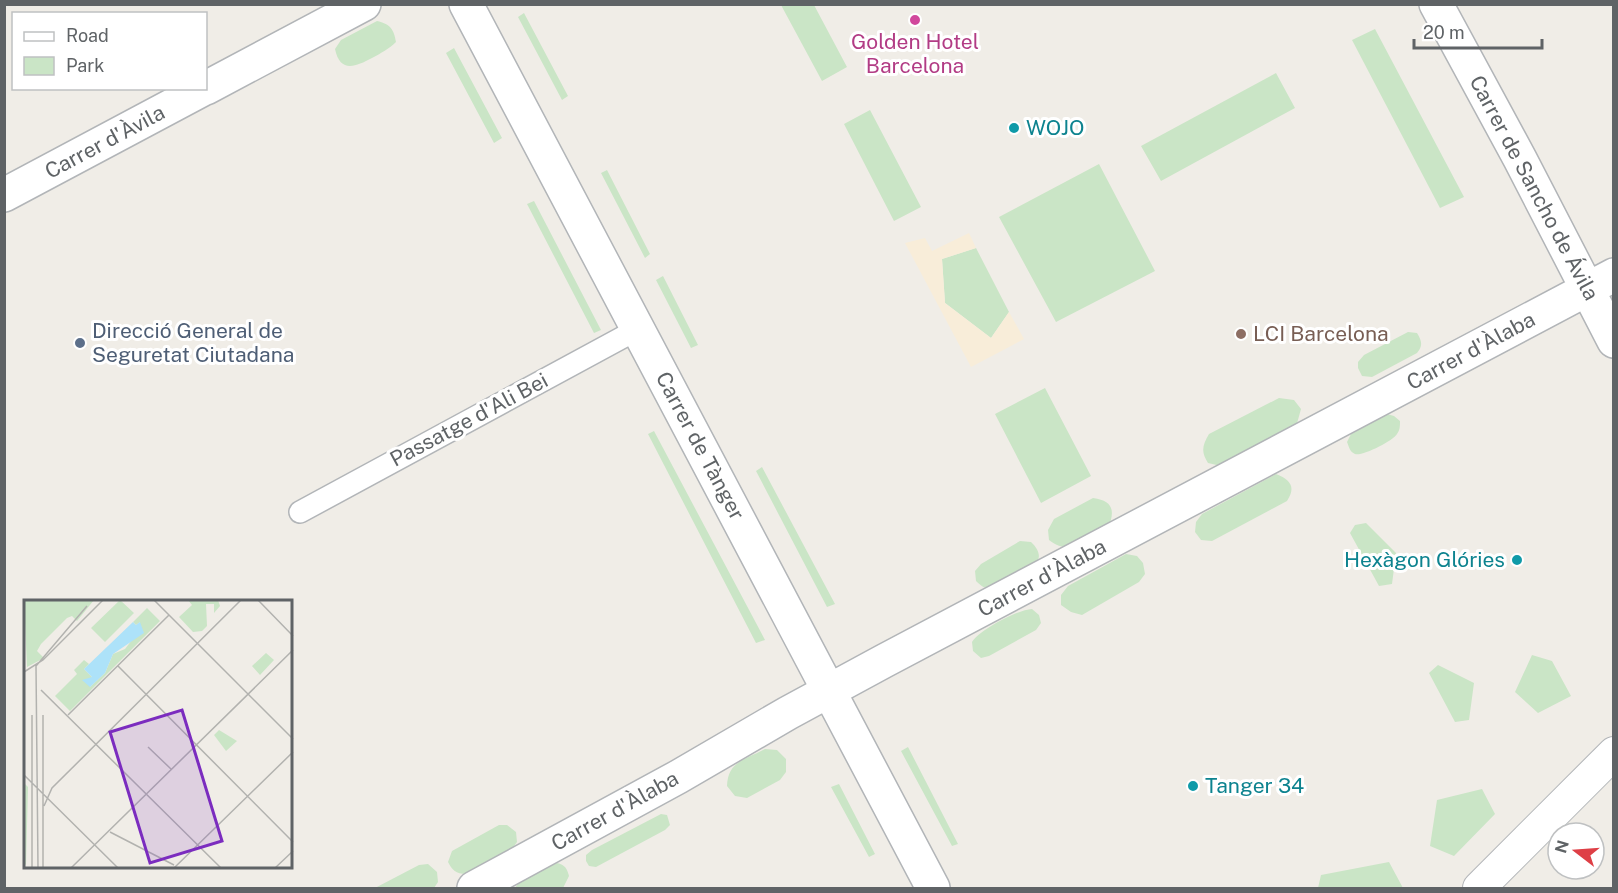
<svg xmlns="http://www.w3.org/2000/svg" width="1618" height="893" font-family="'Public Sans',sans-serif">
<style>
.green{fill:#cae5c6}
.sand{fill:#f8edd9}
.lines{fill:none;stroke-linecap:round;stroke-linejoin:round}
.service-casing{stroke:#b2b5b8;stroke-width:24}
.pedestrian-casing{stroke:#b2b5b8;stroke-width:34}
.minor-casing{stroke:#b2b5b8;stroke-width:36}
.tertiary-casing{stroke:#b2b5b8;stroke-width:36}
.service{stroke:#fff;stroke-width:21}
.pedestrian{stroke:#fff;stroke-width:32}
.minor{stroke:#fff;stroke-width:33}
.tertiary{stroke:#fff;stroke-width:33}
.hotel-dot{fill:#d1479c;stroke:#fff;stroke-width:2}
.culture-dot{fill:#0f9aa8;stroke:#fff;stroke-width:2}
.education-dot{fill:#8d6e63;stroke:#fff;stroke-width:2}
.service-dot{fill:#5c6f8a;stroke:#fff;stroke-width:2}
.labels{text-anchor:middle;stroke-width:6;stroke-linejoin:round;paint-order:stroke}
.hotel-label{font-size:21px;fill:#b23c85;stroke:#fff}
.culture-label{font-size:21px;fill:#0d838f;stroke:#fff;text-anchor:start}
.street-label{font-size:21px;fill:#5f6366;stroke:#fff}
.service-label{font-size:21px;fill:#4e5e75;stroke:#fff;text-anchor:start}
.education-label{font-size:21px;fill:#785e54;stroke:#fff;text-anchor:start}
.inset-road{fill:none;stroke:#b2b2af;stroke-width:1.5}
.view{fill:#7b2cbf;fill-opacity:0.15;stroke:#7b2cbf;stroke-width:3}
.inset-edge{fill:none;stroke:#5f6366;stroke-width:3}
</style>
<rect width="100%" height="100%" fill="#f0ede7"/>
<path class="green" d="M 781,5 L 814,5 L 847,67 L 822,81 Z
M 524,13 L 568,96 L 562,100 L 518,17 Z
M 377,21 C 390,24 394,29 396,42 C 389,49 381,53 372,58 C 355,67 340,73 335,49 L 341,40 Z
M 1375,29 L 1464,197 L 1440,208 L 1352,40 Z
M 454,48 L 502,138 L 494,143 L 446,53 Z
M 1276,73 L 1295,108 L 1161,181 L 1141,146 Z
M 870,110 L 921,207 L 894,221 L 844,124 Z
M 1099,164 L 1155,271 L 1056,322 L 999,217 Z
M 607,170 L 650,254 L 645,258 L 601,173 Z
M 534,201 L 601,330 L 594,333 L 527,204 Z
M 976,248 L 1009,312 L 991,338 L 945,303 L 942,259 Z
M 663,276 L 698,345 L 691,348 L 656,280 Z
M 1408,332 L 1417,333 C 1422,341 1423,346 1417,353 L 1372,377 L 1362,376 L 1358,368 L 1358,362 L 1364,355 Z
M 1045,388 L 1091,476 L 1041,503 L 995,414 Z
M 1279,398 L 1294,400 L 1301,409 L 1296,427 L 1221,466 L 1208,463 C 1201,452 1202,446 1209,434 Z
M 1387,414 L 1394,416 L 1400,421 C 1400,426 1400,430 1397,434 C 1393,441 1361,457 1355,454 C 1350,452 1349,447 1347,442 L 1351,434 Z
M 654,431 L 765,640 L 756,643 L 648,434 Z
M 762,467 L 835,604 L 827,607 L 756,471 Z
M 1276,474 C 1291,480 1296,487 1287,501 L 1212,541 L 1201,540 L 1195,532 L 1196,522 L 1202,514 Z
M 1093,498 C 1114,501 1115,511 1108,529 C 1087,540 1070,557 1049,540 L 1048,530 L 1054,519 Z
M 1366,523 L 1396,553 L 1392,584 L 1379,586 L 1350,533 L 1355,525 Z
M 1020,541 L 1031,542 C 1050,560 1031,570 1014,579 C 1008,582 1000,589 993,589 C 985,589 981,586 976,581 L 975,571 L 981,564 Z
M 1126,554 L 1137,556 L 1143,563 L 1145,574 L 1139,582 L 1082,615 L 1071,612 L 1061,605 L 1061,595 L 1068,586 Z
M 1032,609 L 1039,615 L 1041,623 L 1036,630 L 989,656 L 981,658 L 973,651 L 972,642 C 981,629 1017,610 1032,609 Z
M 1532,655 L 1552,661 L 1571,696 L 1538,713 L 1515,692 Z
M 1438,665 L 1474,683 L 1469,720 L 1455,722 L 1429,673 Z
M 908,747 L 958,844 L 952,846 L 901,751 Z
M 765,749 L 777,750 L 786,759 L 786,772 L 780,780 L 747,798 L 735,796 L 727,786 C 728,761 745,760 765,749 Z
M 839,784 L 875,854 L 869,857 L 831,787 Z
M 1482,789 L 1495,814 L 1454,856 L 1430,846 L 1437,800 Z
M 661,814 L 667,815 L 670,825 L 665,830 L 596,867 L 589,866 L 586,861 L 586,855 L 592,850 Z
M 499,825 L 507,825 L 516,832 L 517,842 L 512,849 L 466,874 C 456,874 452,870 448,862 L 452,851 Z
M 1389,862 L 1403,888 L 1318,888 L 1321,875 Z
M 557,863 C 565,865 567,868 569,876 L 563,888 L 515,888 L 520,881 Z
M 428,864 L 437,872 L 438,882 L 434,888 L 375,888 L 419,865 Z"/>
<path class="sand" d="M 969,233 L 976,248 L 942,259 L 945,303 L 991,338 L 1009,312 L 1024,339 L 971,367 L 905,243 L 925,238 L 932,251 Z"/>
<g class="lines">
<defs>
<path id="service" d="M 300,512 L 638,329"/>
<path id="pedestrian" d="M 1479,888 L 1614,753"/>
<path id="minor" d="M 1436,4 L 1520,159 L 1614,341
M 206,88 L 364,4
M 4,195 L 205,88
M 474,888 L 678,777 L 788,713 L 884,661 L 1614,275"/>
<path id="tertiary" d="M 466,4 L 933,888"/>
</defs>
<use href="#service" class="service-casing"/>
<use href="#pedestrian" class="pedestrian-casing"/>
<use href="#minor" class="minor-casing"/>
<use href="#tertiary" class="tertiary-casing"/>
<use href="#service" class="service"/>
<use href="#pedestrian" class="pedestrian"/>
<use href="#minor" class="minor"/>
<use href="#tertiary" class="tertiary"/>
</g>
<circle class="hotel-dot" cx="915" cy="20" r="6"/>
<g class="culture-dot">
<circle cx="1014" cy="128" r="6"/>
<circle cx="1517" cy="560" r="6"/>
<circle cx="1193" cy="786" r="6"/>
</g>
<circle class="education-dot" cx="1241" cy="334" r="6"/>
<circle class="service-dot" cx="80" cy="343" r="6"/>
<g class="labels">
<g class="hotel-label">
<text x="915" y="49">Golden Hotel<tspan x="915" dy="24">Barcelona</tspan></text>
</g>
<g class="culture-label">
<text x="1026" y="135">WOJO</text>
<text x="1505" y="567" text-anchor="end">Hexàgon Glóries</text>
<text x="1205" y="793">Tanger 34</text>
</g>
<g class="street-label">
<text transform="translate(105 142) rotate(-28)" y="7">Carrer d'Àvila</text>
<text transform="translate(1534 188) rotate(62)" y="7">Carrer de Sancho de Ávila</text>
<text transform="translate(1471 351) rotate(-28)" y="7">Carrer d'Àlaba</text>
<text transform="translate(469 420) rotate(-28)" y="7">Passatge d'Ali Bei</text>
<text transform="translate(700 446) rotate(62)" y="7">Carrer de Tànger</text>
<text transform="translate(1042 578) rotate(-28)" y="7">Carrer d'Àlaba</text>
<text transform="translate(615 811) rotate(-29)" y="7">Carrer d'Àlaba</text>
</g>
<g class="service-label">
<text x="92" y="338">Direcció General de<tspan x="92" dy="24">Seguretat Ciutadana</tspan></text>
</g>
<g class="education-label">
<text x="1253" y="341">LCI Barcelona</text>
</g>
</g>
<g transform="translate(24 600)">
<rect width="268" height="268" fill="#f0ede7"/>
<path d="M 0,0 L 70,0 L 53,21 L 48,16 L 43,18 L 17,44 L 13,51 L 20,58 L 3,67 ZM 96,0 L 110,13 L 81,42 L 67,28 ZM 164,0 L 194,0 L 196,6 L 190,13 L 190,4 L 182,4 L 183,26 L 178,31 L 169,32 L 155,17 L 168,5 ZM 123,8 L 136,21 L 46,111 L 31,96 L 53,74 L 50,70 L 60,60 L 65,64 L 60,69 L 68,77 L 66,87 L 81,73 L 89,54 L 101,49 L 111,36 L 116,22 L 112,25 L 109,22 ZM 242,53 L 250,60 L 236,75 L 228,66 ZM 195,130 L 213,141 L 202,151 L 190,135 ZM 0,183 L 4,187 L 2,265 L 0,263 Z" fill="#cae5c6"/>
<path d="M 109,22 L 112,25 L 116,22 L 120,33 L 89,54 L 81,73 L 66,87 L 58,80 L 68,77 L 60,69 Z" fill="#ade2f9"/>
<path class="inset-road" d="M 130,0 L 269,139M 234,0 L 269,36M 94,66 L 269,242M 0,72 L 19,60 L 79,0M 17,90 L 197,268M 19,115 L 19,268M 44,115 L 145,15M 124,147 L 147,169M 0,175 L 94,268M 20,206 L 28,188 L 217,0M 86,232 L 150,265M 8,268 L 8,115M 14,268 L 12,66 L 63,6M 47,268 L 269,50M 150,268 L 269,152M 251,268 L 269,251"/>
<path class="view" d="M 158,110 L 198,241 L 126,263 L 86,132 Z"/>
<rect width="268" height="268" class="inset-edge"/>
</g>
<rect width="1618" height="893" fill="none" stroke="#5f6366" stroke-width="12"/>
<rect x="12" y="12" width="195" height="78" fill="#ffffff" stroke="#bfc1c2" stroke-width="1.5"/>
<rect x="24" y="32" width="30" height="9" fill="#ffffff" stroke="#bfc1c2" stroke-width="1.5"/>
<text x="66" y="42" font-size="18" fill="#5f6366">Road</text>
<rect x="24" y="57" width="30" height="18" fill="#cae5c6" stroke="#bfc1c2" stroke-width="1.5"/>
<text x="66" y="72" font-size="18" fill="#5f6366">Park</text>
<g transform="translate(1576 851) rotate(287)"><circle r="28" fill="#ffffff" stroke="#bfc1c2" stroke-width="1.5"/>
<path d="M0-4.5L10 22L0 15L-10 22Z" fill="#de3f46"/>
<text y="-9" font-size="16" font-weight="bold" text-anchor="middle" fill="#5f6366">N</text>
</g>
<path d="M1414 39v9h128v-9" fill="none" stroke="#5f6366" stroke-width="3"/>
<text x="1423" y="39" font-size="18" fill="#5f6366" stroke="#ffffff" stroke-width="4.5" paint-order="stroke">20 m</text>
</svg>
